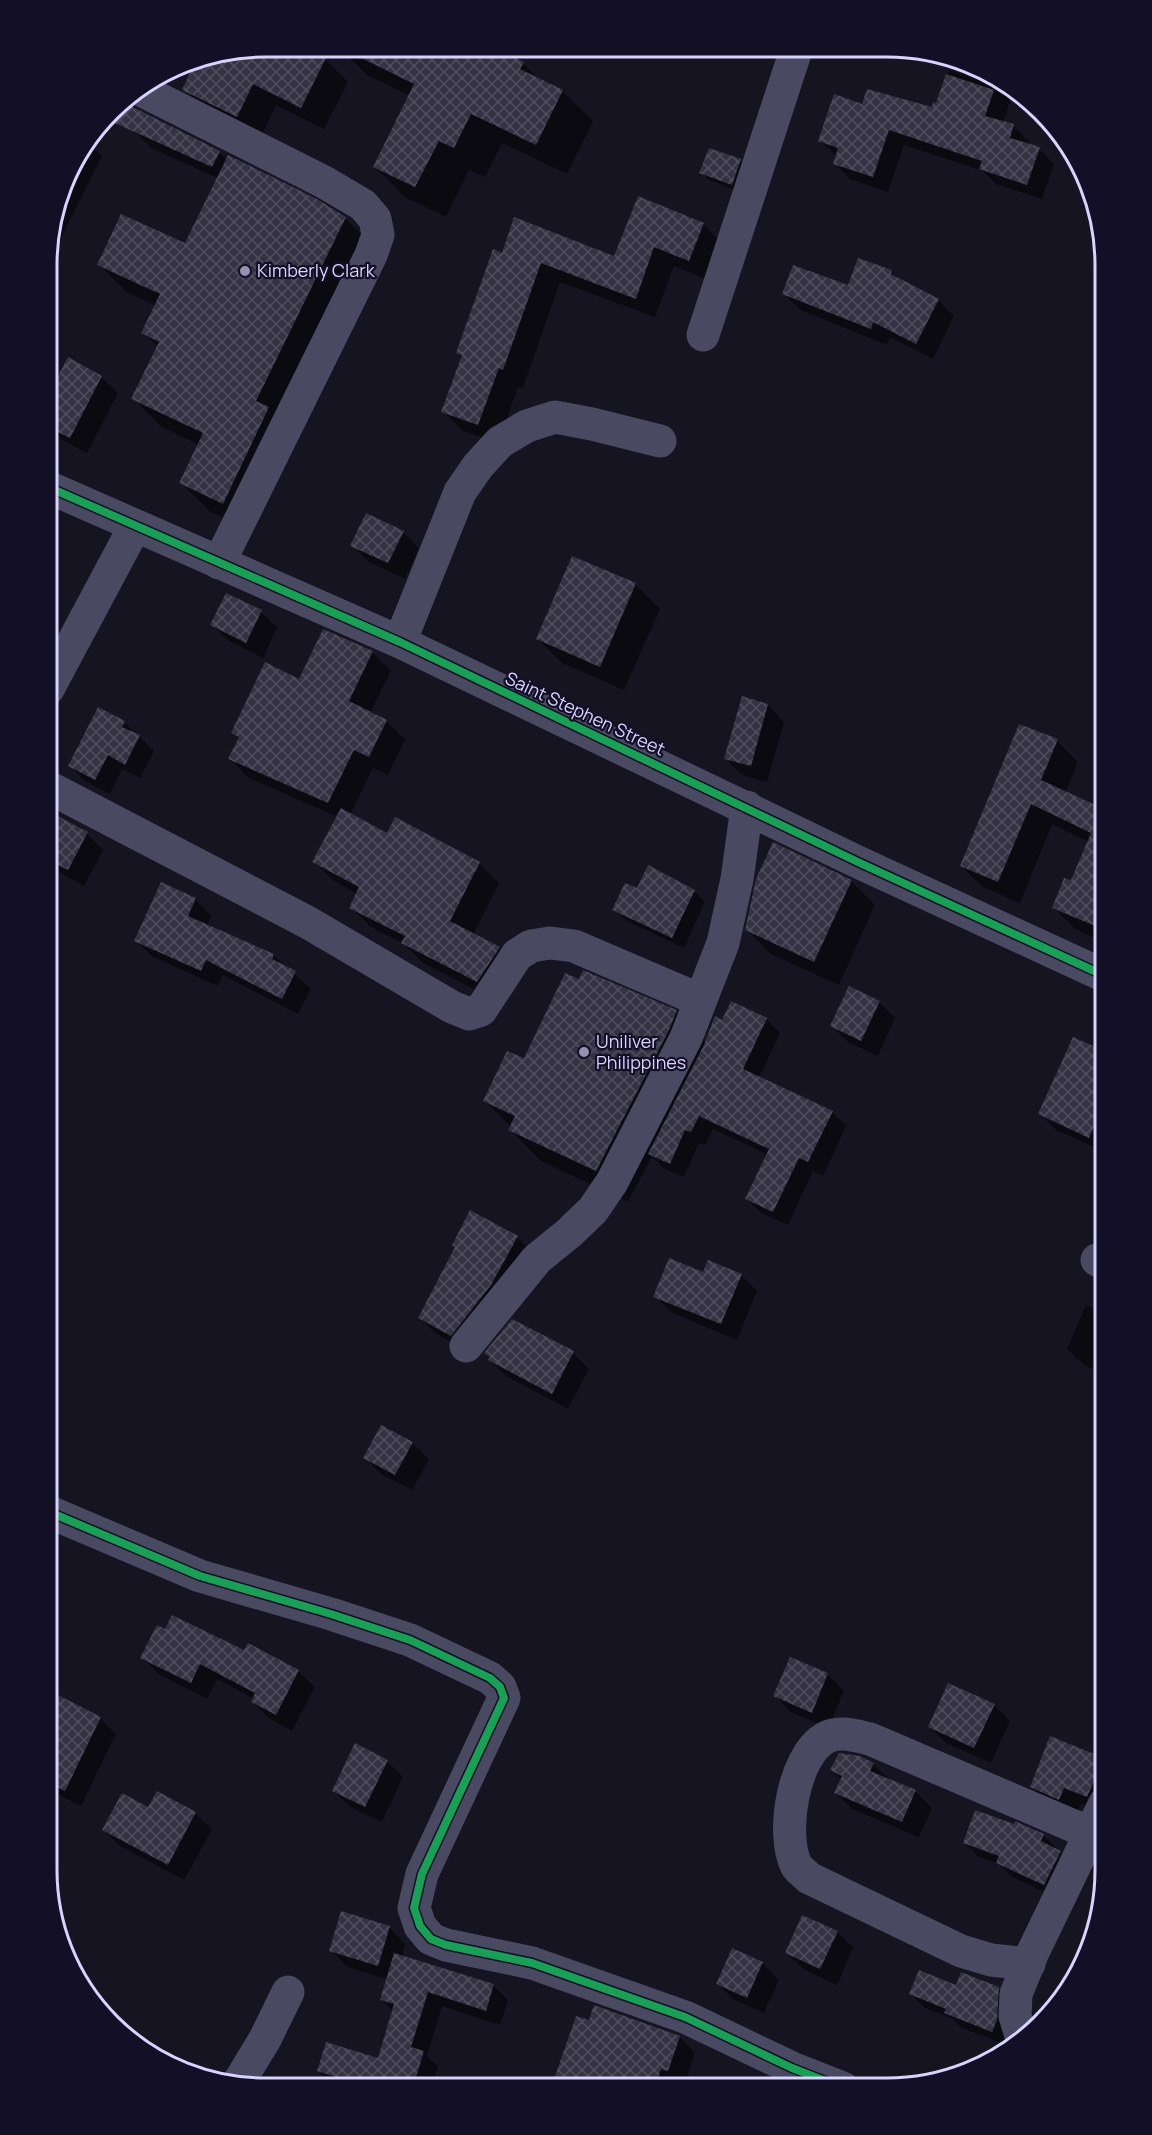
<svg xmlns="http://www.w3.org/2000/svg" width="1152" height="2135" font-family="Manrope,sans-serif">
<style>
.shadow{fill:#0007}
.building{fill:url(#building-cross-hatch)}
.lines{fill:none;stroke-linecap:round;stroke-linejoin:round}
.minor{stroke:#4a4962;stroke-width:33}
.cycleway-casing{stroke:#130f26;stroke-width:11}
.cycleway{stroke:#1a9f57;stroke-width:8}
.poi-dot{fill:#9591b1;stroke:#130f26;stroke-width:2}
.labels{text-anchor:middle;stroke-width:4.5;stroke-linejoin:round;paint-order:stroke}
.poi-label{font-size:18px;fill:#d9d4ff;stroke:#130f26;text-anchor:start}
.street-label{font-size:18px;fill:#d9d4ff;stroke:#130f26}
.rim{fill:none;stroke:#d9d4ff;stroke-width:3}
</style>
<defs>
<pattern id="building-cross-hatch" width="8" height="8" patternUnits="userSpaceOnUse" patternTransform="scale(1.5)"><rect width="8" height="8" fill="#343243"/><path d="M0 0l8 8M0 8l8-8" fill="none" stroke="#514f5f"/></pattern>
</defs>
<rect width="100%" height="100%" fill="#161421"/>
<path class="shadow" d="M 265,46 L 305,47 L 304,48 L 325,59 L 348,82 L 324,129 L 276,105 L 260,139 L 207,112 L 184,89 Z
M 339,47 L 493,48 L 523,63 L 540,80 L 562,91 L 593,121 L 567,174 L 502,143 L 485,177 L 469,170 L 446,217 L 405,197 L 375,167 L 410,96 L 367,75 Z
M 963,67 L 1013,91 L 1003,123 L 1013,126 L 1029,141 L 1027,145 L 1039,149 L 1054,164 L 1042,199 L 996,184 L 983,171 L 904,145 L 888,192 L 850,179 L 835,163 L 837,157 L 820,141 L 863,106 L 933,109 L 937,105 L 949,70 L 961,74 Z
M 135,131 L 219,152 L 227,160 L 345,218 L 373,246 L 251,531 L 209,511 L 181,483 L 199,445 L 162,427 L 133,399 L 158,347 L 143,333 L 156,306 L 128,293 L 99,265 L 186,245 L 218,178 L 151,148 Z
M 88,143 L 102,156 L 48,264 L 48,236 L 69,168 Z
M 740,161 L 748,169 L 740,192 L 709,180 L 701,172 Z
M 703,224 L 723,244 L 708,280 L 674,266 L 655,317 L 560,282 L 523,388 L 518,387 L 498,443 L 463,431 L 443,411 L 463,357 L 458,353 L 503,254 L 614,258 Z
M 891,271 L 902,281 L 938,300 L 954,316 L 933,359 L 890,337 L 887,345 L 800,310 L 784,294 L 849,287 Z
M 48,277 L 53,281 L 48,291 Z
M 48,372 L 58,378 L 101,377 L 118,393 L 87,453 L 56,437 L 48,430 Z
M 403,532 L 419,548 L 405,579 L 369,562 L 352,545 Z
M 635,584 L 660,609 L 624,690 L 562,663 L 538,639 Z
M 261,612 L 277,628 L 263,658 L 229,641 L 212,625 Z
M 372,652 L 391,671 L 370,713 L 386,721 L 405,740 L 388,775 L 373,768 L 350,815 L 388,835 L 479,863 L 499,883 L 473,935 L 499,948 L 519,968 L 497,1001 L 423,963 L 404,944 L 371,927 L 351,907 L 357,894 L 334,881 L 314,861 L 338,817 L 249,778 L 230,759 L 240,739 L 233,732 L 300,681 Z
M 768,705 L 784,722 L 767,782 L 742,775 L 726,759 Z
M 124,722 L 154,751 L 140,778 L 122,769 L 110,794 L 85,781 L 70,766 Z
M 1057,741 L 1078,762 L 1065,793 L 1104,811 L 1105,809 L 1105,942 L 1075,929 L 1054,908 L 1072,882 L 1089,842 L 1052,824 L 1020,903 L 983,887 L 961,866 Z
M 48,813 L 87,834 L 103,850 L 84,886 L 48,866 Z
M 851,881 L 875,905 L 839,985 L 771,954 L 747,930 Z
M 637,890 L 694,891 L 705,902 L 684,948 L 625,920 L 614,909 Z
M 195,899 L 211,916 L 207,926 L 273,955 L 311,989 L 298,1014 L 223,975 L 218,986 L 153,957 L 136,941 Z
M 879,1002 L 895,1018 L 878,1056 L 848,1042 L 832,1026 Z
M 676,1012 L 706,1042 L 723,1022 L 766,1019 L 780,1033 L 759,1078 L 832,1112 L 846,1126 L 823,1176 L 813,1171 L 788,1225 L 761,1213 L 747,1199 L 768,1155 L 713,1129 L 705,1145 L 699,1143 L 684,1177 L 663,1168 L 652,1156 L 628,1202 L 541,1161 L 510,1130 L 511,1127 L 485,1101 L 525,1060 Z
M 1074,1039 L 1105,1053 L 1105,1152 L 1056,1130 L 1040,1114 Z
M 517,1237 L 533,1253 L 468,1351 L 436,1334 L 420,1318 L 456,1247 Z
M 704,1273 L 741,1275 L 757,1291 L 737,1340 L 672,1313 L 655,1296 Z
M 1086,1305 L 1105,1313 L 1105,1375 L 1084,1365 L 1067,1349 Z
M 486,1353 L 573,1353 L 589,1369 L 568,1409 L 506,1376 L 490,1360 L 491,1358 Z
M 412,1443 L 429,1459 L 412,1490 L 381,1474 L 365,1458 Z
M 244,1652 L 298,1671 L 315,1687 L 292,1731 L 269,1718 L 252,1702 L 254,1699 L 217,1679 L 207,1699 L 159,1674 L 142,1658 Z
M 790,1659 L 828,1675 L 844,1691 L 828,1728 L 791,1712 L 775,1696 Z
M 57,1696 L 100,1718 L 116,1734 L 81,1806 L 47,1789 L 47,1717 Z
M 994,1705 L 1010,1721 L 991,1763 L 946,1743 L 930,1727 Z
M 1103,1759 L 1105,1761 L 1103,1813 L 1081,1804 L 1076,1815 L 1048,1803 L 1032,1787 Z
M 387,1761 L 403,1777 L 382,1822 L 350,1807 L 334,1791 Z
M 873,1764 L 890,1780 L 915,1791 L 932,1808 L 919,1837 L 852,1809 L 836,1793 L 842,1780 L 831,1770 Z
M 149,1809 L 195,1813 L 212,1829 L 184,1880 L 120,1846 L 103,1830 Z
M 1043,1835 L 1075,1866 L 1059,1899 L 1012,1877 L 999,1864 L 979,1857 L 964,1843 Z
M 389,1927 L 405,1944 L 402,1957 L 493,1985 L 508,2000 L 500,2025 L 442,2006 L 427,2056 L 438,2067 L 432,2087 L 339,2087 L 333,2085 L 319,2071 L 379,2060 L 393,2011 L 381,1999 L 387,1979 L 347,1967 L 331,1950 Z
M 837,1932 L 853,1948 L 837,1985 L 803,1969 L 786,1953 Z
M 732,1950 L 762,1963 L 779,1980 L 764,2013 L 734,2000 L 718,1984 Z
M 1066,1984 L 1070,1986 L 1060,2003 L 1054,2009 Z
M 998,1988 L 1012,2003 L 1010,2034 L 1006,2045 L 960,2027 L 953,2019 L 925,2008 L 911,1994 Z
M 590,2022 L 680,2037 L 695,2053 L 684,2086 L 677,2083 L 676,2088 L 555,2088 Z
M 965,2060 L 980,2066 L 958,2077 Z"/>
<path class="building" d="M 265,46 L 304,47 L 326,58 L 301,108 L 253,84 L 237,117 L 182,90 L 196,60 Z
M 339,47 L 496,48 L 524,62 L 520,69 L 563,90 L 536,145 L 471,114 L 454,148 L 439,141 L 415,187 L 373,167 L 414,84 Z
M 946,74 L 994,90 L 985,116 L 1014,124 L 1010,138 L 1040,147 L 1027,185 L 979,169 L 982,161 L 889,130 L 873,177 L 833,164 L 838,148 L 818,141 L 834,94 L 862,104 L 867,89 L 932,107 L 933,102 L 936,103 Z
M 123,99 L 131,106 L 220,151 L 212,167 L 106,119 Z
M 709,148 L 741,159 L 732,185 L 699,173 Z
M 228,155 L 315,198 L 346,217 L 256,401 L 269,407 L 223,504 L 179,483 L 203,433 L 131,399 L 159,342 L 141,333 L 160,294 L 97,265 L 121,214 L 185,243 Z
M 638,196 L 704,223 L 689,261 L 654,247 L 636,299 L 541,263 L 503,370 L 499,368 L 478,425 L 441,412 L 462,355 L 456,353 L 493,249 L 502,253 L 514,217 L 614,256 Z
M 858,258 L 892,270 L 891,274 L 939,299 L 916,344 L 873,322 L 871,329 L 782,294 L 793,265 L 848,285 Z
M 68,357 L 102,376 L 70,438 L 48,427 L 48,371 L 58,376 Z
M 366,513 L 404,531 L 388,563 L 350,546 Z
M 572,556 L 636,583 L 600,667 L 536,639 Z
M 226,593 L 262,610 L 246,643 L 210,625 Z
M 323,629 L 373,651 L 349,701 L 387,720 L 369,757 L 354,750 L 328,803 L 228,759 L 239,737 L 231,733 L 265,662 L 299,679 Z
M 742,696 L 768,704 L 751,766 L 724,759 Z
M 98,707 L 125,721 L 122,727 L 140,735 L 125,765 L 108,755 L 95,780 L 68,766 Z
M 1019,724 L 1058,739 L 1041,780 L 1102,808 L 1105,800 L 1105,930 L 1052,908 L 1064,878 L 1071,880 L 1091,833 L 1031,804 L 998,882 L 960,866 Z
M 341,808 L 387,833 L 395,817 L 480,862 L 450,921 L 500,947 L 477,982 L 401,943 L 405,936 L 349,908 L 359,887 L 312,862 Z
M 48,811 L 88,832 L 68,870 L 48,860 Z
M 773,842 L 852,880 L 814,962 L 745,930 L 756,879 Z
M 648,865 L 695,890 L 672,938 L 612,910 L 625,883 L 637,888 Z
M 161,882 L 196,898 L 188,916 L 274,954 L 272,959 L 296,971 L 282,999 L 206,960 L 201,971 L 134,941 Z
M 583,970 L 677,1010 L 669,1030 L 596,1171 L 508,1130 L 515,1116 L 483,1101 L 507,1051 L 524,1058 L 565,973 L 579,979 Z
M 849,986 L 880,1001 L 861,1041 L 830,1026 Z
M 731,1001 L 767,1018 L 743,1069 L 833,1111 L 808,1162 L 799,1158 L 773,1212 L 745,1199 L 769,1149 L 699,1116 L 691,1132 L 685,1130 L 670,1164 L 648,1154 L 703,1047 L 715,1016 L 722,1020 Z
M 1073,1037 L 1105,1051 L 1105,1103 L 1089,1138 L 1038,1114 Z
M 470,1210 L 518,1236 L 491,1285 L 451,1336 L 418,1318 L 455,1247 L 452,1245 Z
M 669,1258 L 703,1272 L 708,1260 L 742,1274 L 721,1324 L 653,1297 Z
M 512,1319 L 574,1351 L 552,1394 L 488,1360 L 490,1357 L 484,1353 Z
M 381,1425 L 413,1442 L 395,1475 L 363,1458 Z
M 172,1615 L 244,1650 L 248,1643 L 299,1670 L 276,1715 L 251,1702 L 255,1693 L 200,1664 L 191,1683 L 140,1658 L 157,1625 L 165,1629 Z
M 790,1657 L 828,1673 L 812,1713 L 773,1696 Z
M 948,1683 L 995,1704 L 974,1748 L 928,1727 Z
M 56,1694 L 101,1717 L 65,1791 L 47,1782 L 47,1713 Z
M 1050,1736 L 1104,1758 L 1087,1797 L 1064,1788 L 1059,1800 L 1030,1787 Z
M 355,1743 L 388,1760 L 365,1807 L 332,1791 Z
M 839,1753 L 860,1756 L 874,1763 L 870,1771 L 916,1790 L 902,1822 L 834,1793 L 842,1776 L 830,1770 Z
M 157,1791 L 196,1812 L 168,1865 L 102,1830 L 122,1793 L 148,1807 Z
M 975,1810 L 1014,1824 L 1015,1821 L 1044,1834 L 1041,1841 L 1061,1851 L 1044,1885 L 996,1863 L 999,1856 L 963,1843 Z
M 341,1911 L 390,1926 L 378,1966 L 329,1951 Z
M 802,1915 L 838,1931 L 820,1969 L 785,1953 Z
M 732,1948 L 763,1962 L 747,1998 L 716,1984 Z
M 394,1953 L 494,1984 L 486,2011 L 428,1992 L 411,2047 L 424,2051 L 413,2087 L 354,2087 L 355,2083 L 317,2071 L 326,2042 L 378,2058 L 394,2004 L 380,2000 Z
M 919,1970 L 956,1985 L 961,1972 L 999,1987 L 997,2020 L 992,2032 L 944,2013 L 946,2009 L 909,1994 Z
M 594,2005 L 680,2036 L 668,2071 L 661,2069 L 655,2088 L 551,2088 L 576,2016 L 589,2020 Z"/>
<g class="lines">
<path class="minor" d="M 139,89 L 324,182 L 363,205 L 375,219 L 378,235 L 371,255 L 219,563
M 703,335 L 796,50
M 48,487 L 400,642 L 860,863 L 1105,976
M 400,642 L 460,492 L 478,466 L 500,442 L 527,426 L 555,417 L 592,424 L 660,441
M 48,689 L 135,526
M 48,787 L 307,922 L 452,1007 L 469,1014 L 481,1010 L 517,955 L 531,946 L 550,943 L 574,946 L 700,1000
M 1097,1260 L 1105,1264
M 466,1346 L 537,1259 L 569,1233 L 593,1210 L 612,1182 L 686,1038 L 723,943 L 737,879 L 747,807
M 47,1511 L 200,1576 L 331,1614 L 410,1640 L 490,1678 L 500,1687 L 504,1698 L 422,1874 L 414,1908 L 420,1926 L 431,1939 L 446,1945 L 532,1963 L 685,2017 L 792,2068 L 843,2088
M 1029,1964 L 991,1960 L 961,1951 L 809,1878 C 805,1874 799,1870 796,1865 C 781,1833 793,1757 825,1738 C 839,1730 856,1736 870,1739 L 1090,1833
M 1022,2039 L 1015,2016 L 1016,1994 L 1033,1952 L 1105,1803
M 236,2087 L 265,2039 L 288,1992"/>
<defs>
<path id="cycleway" d="M 48,487 L 400,642 L 860,863 L 1105,976
M 47,1511 L 200,1576 L 331,1614 L 410,1640 L 490,1678 L 500,1687 L 504,1698 L 422,1874 L 414,1908 L 420,1926 L 431,1939 L 446,1945 L 532,1963 L 685,2017 L 792,2068 L 843,2088"/>
</defs>
<use href="#cycleway" class="cycleway-casing"/>
<use href="#cycleway" class="cycleway"/>
</g>
<g class="poi-dot">
<circle cx="245" cy="271" r="6"/>
<circle cx="584" cy="1052" r="6"/>
</g>
<g class="labels">
<g class="poi-label">
<text x="257" y="277">Kimberly Clark</text>
<text x="596" y="1048">Uniliver<tspan x="596" dy="21">Philippines</tspan></text>
</g>
<g class="street-label">
<text transform="translate(585 714) rotate(25)" y="6">Saint Stephen Street</text>
</g>
</g>
<path d="M0 0H1152V2135H0ZM265 57H887A208 208 0 0 1 1095 265V1870A208 208 0 0 1 887 2078H265A208 208 0 0 1 57 1870V265A208 208 0 0 1 265 57Z" fill="#130f26" fill-rule="evenodd"/>
<path class="rim" d="M265 57H887A208 208 0 0 1 1095 265V1870A208 208 0 0 1 887 2078H265A208 208 0 0 1 57 1870V265A208 208 0 0 1 265 57Z"/>
</svg>
